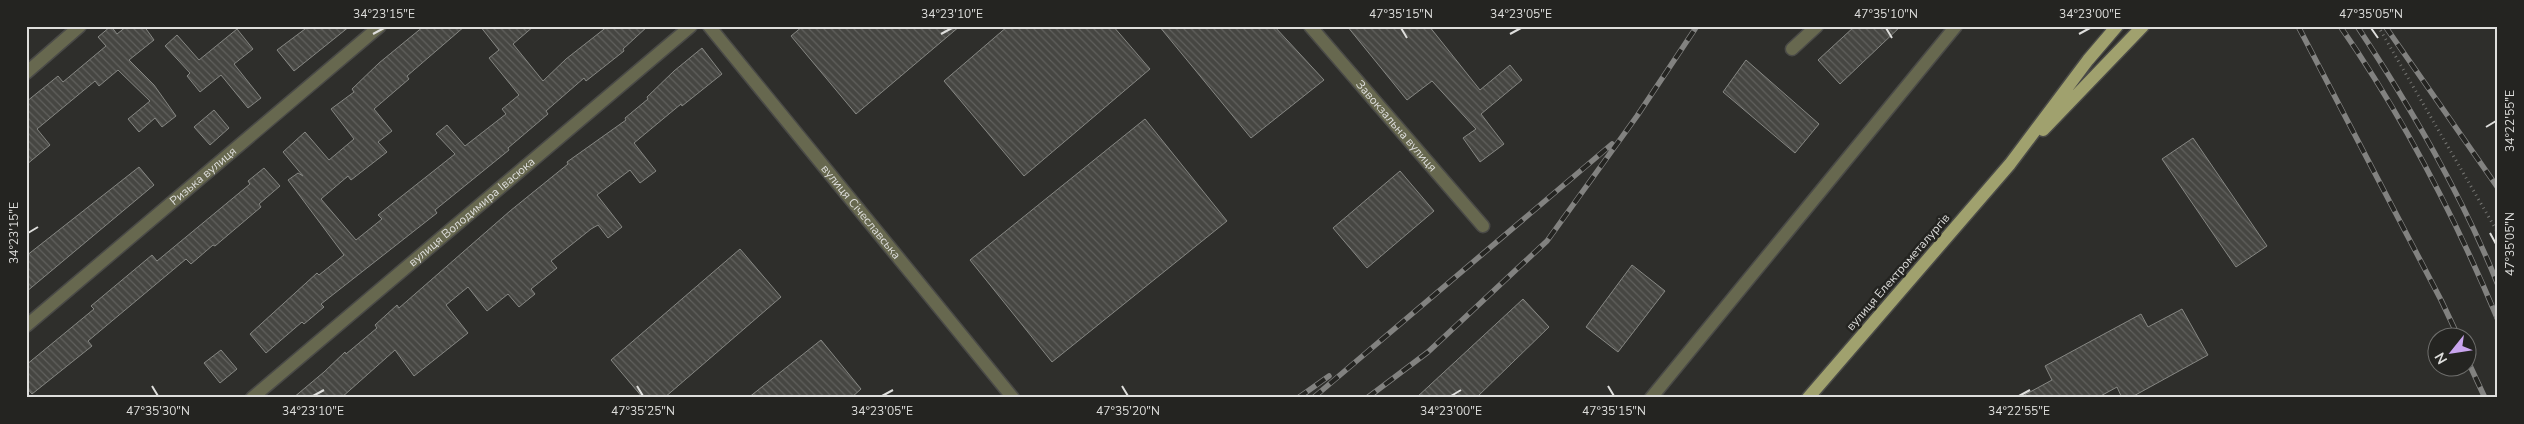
<svg xmlns="http://www.w3.org/2000/svg" width="2524" height="424" font-family="'Nunito Sans',sans-serif">
<style>
.building{fill:url(#building-back-hatch);stroke:#868783}
.lines{fill:none;stroke-linecap:round;stroke-linejoin:round}
.minor-casing{stroke:#4a4a47;stroke-width:15}
.major-casing{stroke:#4a4a47;stroke-width:15}
.path{stroke:#757572;stroke-width:3;stroke-dasharray:1 4;stroke-linecap:butt}
.minor{stroke:#67684f;stroke-width:12}
.major{stroke:#a0a16e;stroke-width:12}
.rail-casing{stroke:#828280;stroke-width:5.5}
.rail{stroke:#242421;stroke-width:4;stroke-dasharray:11;stroke-linecap:butt}
.ticks{fill:none;stroke:#dededc;stroke-width:2}
.labels{text-anchor:middle;stroke-width:5;stroke-linejoin:round;paint-order:stroke}
.street-label{font-size:12px;fill:#dededc;stroke:#242421}
.neatline{fill:none;stroke:#dededc;stroke-width:2}
.ticks-label{font-size:12px;text-anchor:middle;fill:#dededc}
</style>
<defs>
<pattern id="building-back-hatch" width="6" height="6" patternUnits="userSpaceOnUse" patternTransform="scale(1.25)"><rect width="6" height="6" fill="#464642"/><path d="M-1 5l2 2M0 0l6 6M5-1l2 2" fill="none" stroke="#60605d"/></pattern>
</defs>
<rect width="100%" height="100%" fill="#2e2e2b"/>
<path class="building" d="M 111,26 L 117,34 L 127,26 L 144,26 L 154,40 L 129,60 L 154,85 L 176,116 L 162,127 L 155,118 L 139,132 L 128,119 L 150,101 L 118,70 L 99,86 L 95,81 L 37,129 L 50,145 L 26,165 L 26,102 L 58,76 L 63,82 L 106,46 L 98,37 Z
M 309,26 L 350,26 L 294,71 L 277,50 Z
M 424,26 L 465,26 L 407,76 L 409,79 L 374,109 L 392,131 L 378,142 L 387,152 L 351,180 L 348,176 L 321,199 L 356,240 L 382,219 L 378,215 L 455,154 L 436,134 L 447,125 L 465,146 L 506,114 L 502,109 L 519,95 L 489,58 L 499,50 L 480,26 L 534,26 L 513,44 L 543,81 L 566,59 L 608,26 L 648,26 L 623,49 L 624,51 L 586,81 L 584,78 L 546,111 L 548,114 L 508,148 L 509,150 L 435,210 L 437,213 L 321,304 L 324,307 L 304,324 L 302,322 L 266,353 L 250,334 L 317,273 L 319,275 L 344,255 L 288,180 L 298,173 L 303,176 L 283,152 L 305,132 L 329,160 L 354,139 L 331,109 L 354,92 L 352,89 L 379,63 Z
M 803,26 L 960,26 L 856,114 L 791,36 Z
M 1008,26 L 1113,26 L 1150,69 L 1024,176 L 944,81 Z
M 1159,26 L 1274,26 L 1324,80 L 1251,138 Z
M 1347,26 L 1429,26 L 1480,90 L 1510,65 L 1522,80 L 1481,114 L 1504,144 L 1480,162 L 1463,138 L 1476,129 L 1432,81 L 1407,100 Z
M 1855,26 L 1901,26 L 1840,84 L 1818,60 Z
M 237,29 L 253,49 L 234,64 L 261,98 L 248,108 L 221,75 L 200,92 L 187,76 L 190,73 L 165,46 L 177,35 L 199,60 Z
M 702,48 L 722,74 L 682,106 L 681,104 L 634,143 L 656,171 L 640,183 L 630,170 L 597,195 L 622,227 L 608,238 L 598,225 L 591,229 L 551,261 L 557,268 L 531,289 L 535,294 L 519,307 L 508,294 L 487,311 L 468,287 L 446,305 L 468,333 L 414,376 L 395,350 L 341,398 L 293,398 L 324,372 L 345,352 L 346,354 L 377,328 L 375,325 L 397,305 L 399,308 L 510,211 L 568,164 L 567,162 L 626,120 L 625,118 L 648,99 L 647,97 L 674,71 Z
M 1746,60 L 1819,124 L 1795,153 L 1723,92 Z
M 214,110 L 229,128 L 210,145 L 194,127 Z
M 1145,119 L 1227,221 L 1052,362 L 970,260 Z
M 2193,138 L 2267,246 L 2236,267 L 2162,159 Z
M 139,167 L 154,185 L 26,292 L 26,256 Z
M 264,168 L 280,186 L 259,204 L 261,207 L 215,246 L 213,245 L 191,264 L 186,259 L 143,295 L 88,341 L 92,346 L 32,394 L 26,387 L 26,365 L 94,309 L 91,306 L 152,255 L 157,261 L 250,184 L 248,181 Z
M 1400,171 L 1434,211 L 1367,268 L 1333,228 Z
M 740,249 L 781,297 L 664,398 L 643,398 L 611,360 Z
M 1632,265 L 1665,291 L 1618,352 L 1586,327 Z
M 1523,299 L 1549,327 L 1476,398 L 1416,398 Z
M 2182,309 L 2208,355 L 2130,398 L 2122,398 L 2117,387 L 2097,398 L 2019,398 L 2052,380 L 2045,366 L 2141,314 L 2148,327 Z
M 821,340 L 861,389 L 851,398 L 748,398 Z
M 221,350 L 237,369 L 220,383 L 204,363 Z"/>
<g class="lines">
<defs>
<g id="minor">
<path id="s1" d="M 709,26 L 1013,398"/>
<path id="s2" d="M 1310,26 L 1483,226"/>
<path d="M 1792,49 L 1817,26"/>
<path d="M 26,73 L 80,26"/>
<path id="s3" d="M 26,326 L 380,26"/>
<path id="s4" d="M 252,398 L 691,26"/>
<path d="M 1651,398 L 1956,26"/>
</g>
<path id="major" d="M 2043,130 L 2143,26
M 1808,398 L 2010,164 L 2088,60 L 2117,26"/>
</defs>
<use href="#minor" class="minor-casing"/>
<use href="#major" class="major-casing"/>
<path class="path" d="M 2378,26 L 2498,233"/>
<use href="#minor" class="minor"/>
<use href="#major" class="major"/>
<defs>
<path id="rail" d="M 2298,26 L 2441,300 L 2458,336
M 2340,26 C 2404,118 2455,217 2498,320
M 2357,26 C 2411,108 2461,193 2498,285
M 2385,26 L 2498,188
M 2466,357 L 2485,398
M 1298,398 L 1329,376
M 1313,398 L 1612,144
M 1367,398 L 1428,352 L 1547,241 L 1637,116 L 1697,26"/>
</defs>
<use href="#rail" class="rail-casing"/>
<use href="#rail" class="rail"/>
</g>
<path class="ticks" d="M 1401,28 L 1407,38M 1886,28 L 1892,38M 2371,28 L 2378,38M 373,34 L 384,28M 941,34 L 952,28M 1510,34 L 1521,28M 2079,34 L 2090,28M 2486,127 L 2496,121M 28,233 L 38,227M 2490,233 L 2496,244M 152,386 L 158,396M 637,386 L 643,396M 1122,386 L 1128,396M 1608,386 L 1614,396M 313,396 L 324,390M 882,396 L 893,390M 1451,396 L 1461,390M 2019,396 L 2030,390"/>
<g class="labels">
<g class="street-label">
<text dy="4" stroke="none"><textPath href="#s2" startOffset="132">Завокзальна вулиця</textPath></text>
<text dy="4" stroke="none"><textPath href="#s3" startOffset="232">Ризька вулиця</textPath></text>
<text dy="4" stroke="none"><textPath href="#s4" startOffset="288">вулиця Володимира Івасюка</textPath></text>
<text dy="4" stroke="none"><textPath href="#s1" startOffset="240">вулиця Січеславська</textPath></text>
<text transform="translate(1898 272) rotate(-49)" y="4">вулиця Електрометалургів</text>
</g>
</g>
<rect width="2524" height="424" fill="none" stroke="#242421" stroke-width="55"/>
<g transform="translate(2452 352) rotate(240)"><circle r="24" fill="#242421" stroke="#6e6e6c"/>
<path d="M0-4L9 19L0 12L-9 19Z" fill="#c9a5ee"/>
<text y="-8" font-size="14" font-weight="bold" text-anchor="middle" fill="#dededc">N</text>
</g>
<rect x="28" y="28" width="2468" height="368" class="neatline"/>
<g class="ticks-label">
<text x="384" y="18">34°23'15"E</text>
<text x="952" y="18">34°23'10"E</text>
<text x="1401" y="18">47°35'15"N</text>
<text x="1521" y="18">34°23'05"E</text>
<text x="1886" y="18">47°35'10"N</text>
<text x="2090" y="18">34°23'00"E</text>
<text x="2371" y="18">47°35'05"N</text>
<text transform="translate(2510 121) rotate(-90)" y="4">34°22'55"E</text>
<text transform="translate(14 233) rotate(-90)" y="4">34°23'15"E</text>
<text transform="translate(2510 244) rotate(-90)" y="4">47°35'05"N</text>
<text x="158" y="415">47°35'30"N</text>
<text x="313" y="415">34°23'10"E</text>
<text x="643" y="415">47°35'25"N</text>
<text x="882" y="415">34°23'05"E</text>
<text x="1128" y="415">47°35'20"N</text>
<text x="1451" y="415">34°23'00"E</text>
<text x="1614" y="415">47°35'15"N</text>
<text x="2019" y="415">34°22'55"E</text>
</g>
</svg>
